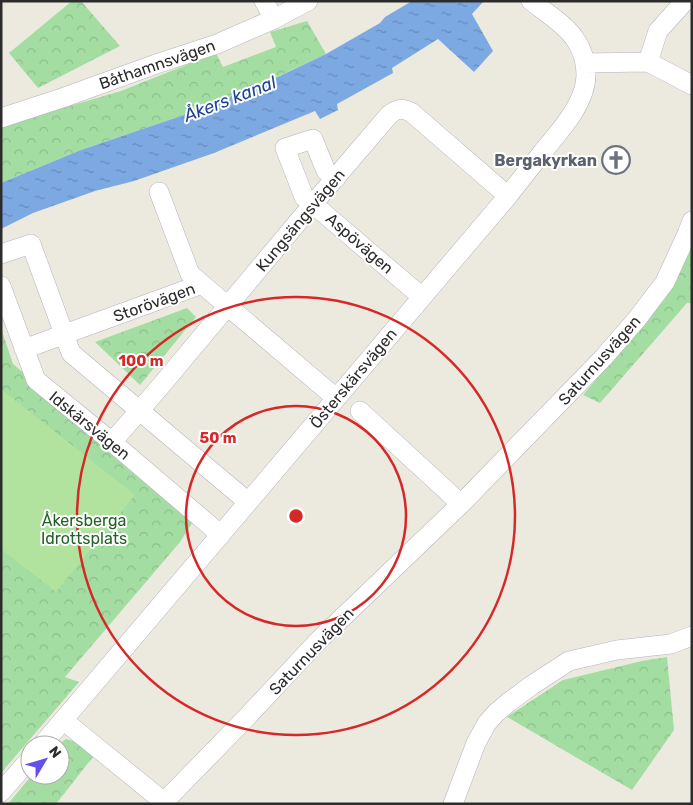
<svg xmlns="http://www.w3.org/2000/svg" width="693" height="805" font-family="Rubik,sans-serif">
<style>
.forest{fill:url(#forest-crowns)}
.pitch{fill:#b1e39e}
.water{fill:url(#water-ripples)}
.lines{fill:none;stroke-linecap:round;stroke-linejoin:round}
.minor-casing{stroke:#b4b3be;stroke-width:20}
.minor{stroke:#fff;stroke-width:19}
.ring{fill:none;stroke:#d62828;stroke-width:2.5}
.labels{text-anchor:middle;stroke-width:4;stroke-linejoin:round;paint-order:stroke}
.street-label{font-size:16px;fill:#2c2c2c;stroke:#fff}
.worship-label{font-size:16px;font-weight:bold;fill:#5b616d;stroke:#fff;text-anchor:end}
.park-label{font-size:16px;fill:#226228;stroke:#fff}
.water-label{font-size:18px;font-style:italic;fill:#1b4490;stroke:#fff}
.centre{fill:#d62828;stroke:#fff;stroke-width:2.5}
.ring-label{font-size:15px;text-anchor:middle;font-weight:bold;fill:#d62828;stroke:#fff;stroke-width:4;stroke-linejoin:round;paint-order:stroke}
</style>
<defs>
<pattern id="forest-crowns" width="20" height="18" patternUnits="userSpaceOnUse" patternTransform="scale(1.25)"><rect width="20" height="18" fill="#a4dda2"/><path d="M2 6a3 3 0 1 1 6 0M12 15a3 3 0 1 1 6 0" fill="none" stroke="#8dbe8c"/></pattern>
<pattern id="water-ripples" width="26" height="14" patternUnits="userSpaceOnUse" patternTransform="scale(1.25)"><rect width="26" height="14" fill="#7da9e3"/><path d="M2 4q2-2 4 0t4 0M15 11q2-2 4 0t4 0" fill="none" stroke="#678ab8"/></pattern>
</defs>
<rect width="100%" height="100%" fill="#eceadf"/>
<path class="forest" d="M 72,1 L 81,1 L 120,46 L 38,88 L 9,53 Z
M 307,21 L 326,54 L 264,83 C 249,82 237,92 225,101 L 81,150 L 1,183 L 1,126 L 121,91 L 216,53 L 223,67 L 276,47 L 270,32 Z
M 692,247 L 692,303 L 687,303 L 600,403 L 583,395 L 627,343 L 676,278 Z
M 187,308 L 196,317 L 140,385 L 95,342 Z
M 1,328 L 13,364 L 196,517 L 180,542 L 65,677 L 79,682 L 1,773 Z
M 667,657 L 674,730 L 632,790 L 507,717 L 563,680 L 642,661 Z
M 66,739 L 83,744 L 96,753 L 56,804 L 8,804 L 32,775 L 60,775 L 60,745 L 58,745 Z"/>
<path class="pitch" d="M 1,389 L 135,495 L 56,592 L 1,549 Z"/>
<path class="water" d="M 412,1 L 484,1 L 472,14 L 493,51 L 474,72 L 438,39 L 392,68 L 393,73 L 337,104 L 338,110 L 320,119 L 315,111 L 214,153 L 134,181 L 95,191 L 33,213 L 1,229 L 1,183 L 81,150 L 225,101 C 237,92 249,82 265,83 L 326,54 L 380,23 L 385,17 Z"/>
<g class="lines">
<defs>
<path id="minor" d="M 264,1 L 274,19
M 648,62 L 658,31 L 685,1
M 585,63 L 648,62 L 692,85
M 1,118 L 62,98 L 159,63 L 217,44 L 274,19 L 308,1
M 336,178 L 326,171 L 313,139 L 285,148 L 304,197 L 313,204 L 422,297
M 159,192 L 190,274 L 336,398
M 1,254 L 31,244 L 71,353 L 248,502
M 1,286 L 36,380 L 112,442 L 221,535
M 24,349 L 202,284
M 360,411 L 461,504
M 112,442 L 159,388 L 313,204 L 389,115 C 398,108 401,108 411,112 L 508,196
M 63,720 L 164,802 L 162,804
M 42,745 L 508,196 C 519,182 530,168 541,154 C 558,133 586,104 586,75 C 586,62 582,49 575,39 C 565,24 545,12 531,1
M 1,792 L 30,759
M 164,802 L 245,719 L 320,639 L 461,504 L 603,358 L 637,319 L 665,282 L 687,234 L 692,221
M 453,804 L 476,743 L 487,723 L 496,713 L 509,702 L 532,685 L 569,661 L 617,650 L 671,644 L 692,636"/>
</defs>
<use href="#minor" class="minor-casing"/>
<use href="#minor" class="minor"/>
</g>
<g class="ring">
<circle cx="296" cy="516" r="110"/>
<circle cx="296" cy="516" r="219"/>
</g>
<defs>
<symbol id="church-ring" viewBox="-11 -11 22 22"><circle r="9.5" fill="#fff" stroke="#6b7280" stroke-width="1.5"/><path d="M-1.2-6h2.4v3.5h3.3v2.4h-3.3V6h-2.4V-.1h-3.3v-2.4h3.3Z" fill="#6b7280"/></symbol>
</defs>
<g fill-rule="evenodd">
<use href="#church-ring" x="600" y="144" width="32" height="32"/>
</g>
<g class="labels">
<g class="street-label">
<text transform="translate(157 64) rotate(-19)" y="6">Båthamnsvägen</text>
<text transform="translate(300 220) rotate(-50)" y="6">Kungsängsvägen</text>
<text transform="translate(360 243) rotate(41)" y="6">Aspövägen</text>
<text transform="translate(154 302) rotate(-20)" y="6">Storövägen</text>
<text transform="translate(599 360) rotate(-48)" y="6">Saturnusvägen</text>
<text transform="translate(353 378) rotate(-50)" y="6">Österskärsvägen</text>
<text transform="translate(90 425) rotate(39)" y="6">Idskärsvägen</text>
<text transform="translate(311 651) rotate(-46)" y="6">Saturnusvägen</text>
</g>
<g class="worship-label">
<text x="597" y="166">Bergakyrkan</text>
</g>
<g class="park-label">
<text x="84" y="526">Åkersberga<tspan x="84" dy="18">Idrottsplats</tspan></text>
</g>
<g class="water-label">
<text transform="translate(230 99) rotate(-21)" y="6">Åkers kanal</text>
</g>
</g>
<circle cx="296" cy="516" r="8" class="centre"/>
<g class="ring-label">
<text x="141" y="366">100 m</text>
<text x="218" y="443">50 m</text>
</g>
<rect width="693" height="805" fill="none" stroke="#2c2c2c" stroke-width="5"/>
<g transform="translate(45 760) rotate(52)"><circle r="24" fill="#ffffff" stroke="#ababab"/>
<path d="M0-4L9 19L0 12L-9 19Z" fill="#6250e8"/>
<text y="-8" font-size="14" font-weight="bold" text-anchor="middle" fill="#2c2c2c">N</text>
</g>
</svg>
